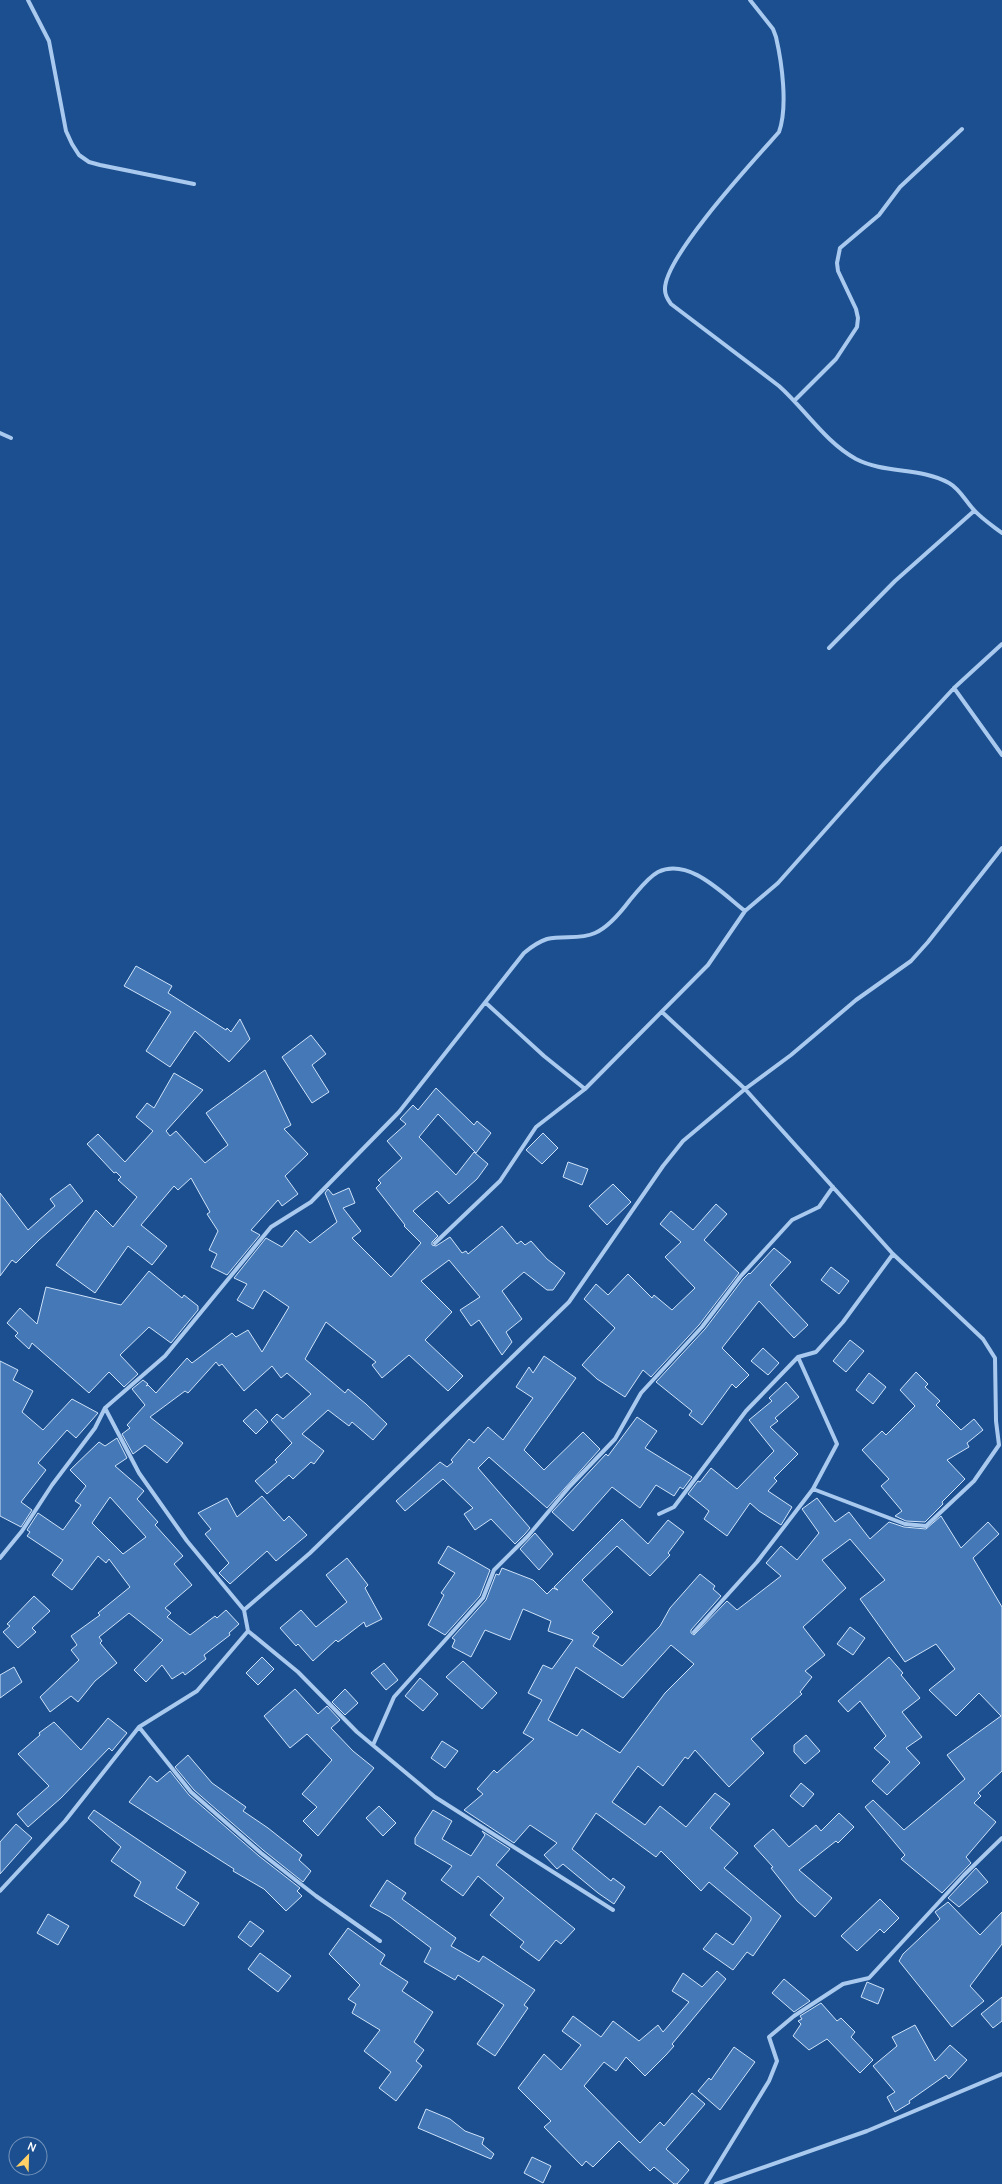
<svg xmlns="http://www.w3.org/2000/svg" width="1002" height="2184" font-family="Manrope,sans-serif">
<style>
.building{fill:#4478b7;stroke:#cfe3fa;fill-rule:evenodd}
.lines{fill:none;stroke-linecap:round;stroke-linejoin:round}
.street{stroke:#a9c9ee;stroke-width:4}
</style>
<rect width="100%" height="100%" fill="#1b4f8f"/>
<path class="building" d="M 136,966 L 172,986 L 168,993 L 226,1030 L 227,1028 L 231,1032 L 240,1019 L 250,1039 L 229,1062 L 195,1031 L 170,1067 L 146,1051 L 171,1012 L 124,986 Z
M 311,1035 L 326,1054 L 312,1065 L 329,1092 L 312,1103 L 282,1057 Z
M 265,1070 L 291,1125 L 284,1129 L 308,1154 L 285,1176 L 298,1194 L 282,1206 L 278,1200 L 251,1230 L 260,1235 L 227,1275 L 211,1267 L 217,1254 L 209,1250 L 218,1231 L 207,1214 L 210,1212 L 191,1178 L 178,1190 L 174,1186 L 141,1225 L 167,1246 L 152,1265 L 128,1246 L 95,1293 L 56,1265 L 96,1210 L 113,1227 L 137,1197 L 118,1180 L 121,1177 L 116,1172 L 114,1173 L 87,1144 L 98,1134 L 125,1162 L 153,1131 L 136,1117 L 147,1103 L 154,1108 L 174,1073 L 203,1090 L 166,1131 L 170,1136 L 176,1131 L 205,1163 L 228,1145 L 206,1113 Z
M 436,1088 L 474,1125 L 477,1121 L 491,1133 L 476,1153 L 438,1114 L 419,1137 L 456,1175 L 474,1152 L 488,1164 L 477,1179 L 449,1204 L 437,1191 L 413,1211 L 438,1236 L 432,1242 L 432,1245 L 436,1246 L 450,1237 L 462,1253 L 466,1251 L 468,1254 L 502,1226 L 517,1244 L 521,1241 L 525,1245 L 531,1241 L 547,1259 L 565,1273 L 553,1290 L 547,1290 L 524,1272 L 502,1291 L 522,1319 L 506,1332 L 512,1342 L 502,1355 L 479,1320 L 471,1326 L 460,1310 L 480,1297 L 449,1260 L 421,1281 L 452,1312 L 425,1340 L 463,1376 L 448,1391 L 409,1355 L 382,1378 L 372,1365 L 376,1362 L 326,1322 L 305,1359 L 345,1393 L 348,1389 L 366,1404 L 387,1424 L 373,1440 L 352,1422 L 349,1426 L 328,1410 L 302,1434 L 324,1451 L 314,1464 L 311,1462 L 293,1479 L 289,1475 L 267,1494 L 255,1481 L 277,1462 L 275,1460 L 292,1443 L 271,1420 L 277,1414 L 283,1419 L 311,1394 L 287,1373 L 281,1378 L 272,1366 L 244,1391 L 222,1364 L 219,1366 L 216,1362 L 188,1393 L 185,1391 L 150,1417 L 183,1443 L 167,1463 L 145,1445 L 133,1454 L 122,1434 L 130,1428 L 127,1425 L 145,1405 L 132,1389 L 143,1380 L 148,1384 L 146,1386 L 148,1385 L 156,1393 L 187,1358 L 192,1363 L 232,1333 L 236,1337 L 248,1330 L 262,1352 L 289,1307 L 264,1290 L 253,1309 L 237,1300 L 247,1284 L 234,1278 L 266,1238 L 282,1247 L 296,1230 L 310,1243 L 337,1222 L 325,1193 L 328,1189 L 333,1195 L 349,1188 L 355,1203 L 343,1208 L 361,1231 L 352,1238 L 391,1277 L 421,1243 L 404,1226 L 405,1225 L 376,1188 L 381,1183 L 378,1180 L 402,1158 L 387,1141 L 406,1124 L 400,1119 L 413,1105 L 418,1110 Z
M 543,1133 L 558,1148 L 542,1164 L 526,1150 Z
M 568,1162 L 588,1169 L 582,1185 L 563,1177 Z
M 70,1184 L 83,1201 L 39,1240 L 16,1263 L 12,1260 L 0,1276 L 0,1193 L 28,1230 L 55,1206 L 50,1199 Z
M 613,1184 L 631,1202 L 607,1225 L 589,1206 Z
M 716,1204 L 727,1214 L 704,1240 L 739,1273 L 699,1325 L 651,1377 L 643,1370 L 625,1397 L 597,1379 L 582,1365 L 615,1328 L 584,1299 L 596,1284 L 608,1295 L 628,1274 L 652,1298 L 654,1295 L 672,1310 L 695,1288 L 665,1257 L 681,1242 L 660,1224 L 671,1211 L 693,1230 Z
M 774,1248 L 791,1262 L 770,1285 L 808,1325 L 794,1338 L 759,1301 L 722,1348 L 749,1375 L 736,1388 L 732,1384 L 702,1425 L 689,1415 L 692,1411 L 656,1382 L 705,1329 L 743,1279 L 749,1273 L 750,1274 Z
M 831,1267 L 849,1281 L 839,1294 L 821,1280 Z
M 149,1271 L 182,1298 L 184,1295 L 198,1306 L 198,1310 L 171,1343 L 149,1327 L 120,1355 L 138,1374 L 124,1387 L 109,1372 L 89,1393 L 32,1343 L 29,1349 L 15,1336 L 18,1333 L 7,1323 L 20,1308 L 37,1324 L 46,1287 L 121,1305 Z
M 850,1340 L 864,1351 L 846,1372 L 833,1361 Z
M 763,1348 L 779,1363 L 768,1375 L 751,1361 Z
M 544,1356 L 576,1378 L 524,1450 L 544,1470 L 583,1432 L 600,1449 L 547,1508 L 489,1457 L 478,1468 L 530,1528 L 525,1534 L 515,1544 L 491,1519 L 475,1530 L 464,1514 L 473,1508 L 443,1479 L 405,1511 L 396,1501 L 440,1462 L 447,1467 L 453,1462 L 451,1460 L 469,1439 L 474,1443 L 488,1427 L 503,1440 L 533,1398 L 516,1387 L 529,1367 L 533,1373 Z
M 0,1361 L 18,1370 L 13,1380 L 33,1391 L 22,1412 L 43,1430 L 72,1399 L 98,1413 L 76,1438 L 67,1430 L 38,1463 L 46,1470 L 21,1502 L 32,1510 L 21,1527 L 0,1516 Z
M 916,1372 L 928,1384 L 925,1387 L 940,1401 L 936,1405 L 961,1430 L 974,1419 L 983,1430 L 967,1443 L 969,1447 L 947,1460 L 965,1479 L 942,1502 L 943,1504 L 925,1522 L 906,1521 L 895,1516 L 902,1511 L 881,1486 L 889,1479 L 862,1450 L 882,1431 L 886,1435 L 915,1406 L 900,1390 Z
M 869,1373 L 886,1387 L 873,1404 L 856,1390 Z
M 786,1382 L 799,1397 L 775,1418 L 778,1421 L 770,1427 L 798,1454 L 774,1478 L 777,1481 L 768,1491 L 792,1507 L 781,1525 L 759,1511 L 750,1503 L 727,1536 L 704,1519 L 709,1511 L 688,1494 L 698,1481 L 700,1482 L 711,1468 L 737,1489 L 774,1451 L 749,1420 L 772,1401 L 769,1398 Z
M 256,1409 L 268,1422 L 256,1434 L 243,1421 Z
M 637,1417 L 657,1431 L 645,1448 L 692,1477 L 683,1489 L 680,1487 L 674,1496 L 656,1485 L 640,1508 L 612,1487 L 573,1531 L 552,1512 L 606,1454 L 608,1456 Z
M 117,1438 L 127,1458 L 115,1466 L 144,1491 L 137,1499 L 158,1522 L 155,1525 L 183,1556 L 174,1564 L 192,1585 L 165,1608 L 171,1613 L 167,1617 L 190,1635 L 215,1616 L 217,1618 L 226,1610 L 239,1624 L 229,1633 L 230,1635 L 204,1655 L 206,1659 L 185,1675 L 183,1672 L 172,1679 L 162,1665 L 146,1682 L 134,1670 L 163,1640 L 129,1613 L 99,1637 L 102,1641 L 100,1643 L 117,1663 L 95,1681 L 78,1702 L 71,1696 L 50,1712 L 40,1697 L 79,1660 L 71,1650 L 77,1645 L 71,1636 L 100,1615 L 98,1613 L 130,1587 L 109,1559 L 106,1563 L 98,1556 L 72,1590 L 52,1575 L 63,1560 L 27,1536 L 30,1532 L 27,1530 L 38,1513 L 63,1530 L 81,1505 L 75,1501 L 86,1486 L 70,1470 L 99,1442 L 105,1446 ZM 110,1497 L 146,1537 L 123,1554 L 92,1523 Z
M 262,1496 L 284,1521 L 289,1516 L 307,1535 L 276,1561 L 267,1551 L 230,1584 L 219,1573 L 229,1563 L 205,1534 L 211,1529 L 198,1513 L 227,1498 L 237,1517 Z
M 817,1498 L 835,1522 L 849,1512 L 870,1539 L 889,1522 L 904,1527 L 926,1529 L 941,1516 L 961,1548 L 988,1522 L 999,1534 L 973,1558 L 1002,1607 L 1002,1771 L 978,1793 L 981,1796 L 974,1803 L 996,1822 L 966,1857 L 971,1863 L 942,1893 L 901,1859 L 905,1855 L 865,1807 L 873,1800 L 904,1830 L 965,1779 L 947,1755 L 1001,1716 L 979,1693 L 956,1716 L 929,1690 L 955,1669 L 936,1644 L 905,1662 L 860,1599 L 885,1580 L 850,1539 L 822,1560 L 846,1588 L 803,1627 L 825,1655 L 805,1671 L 812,1677 L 800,1692 L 802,1694 L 751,1739 L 764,1753 L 729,1787 L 695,1750 L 688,1759 L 685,1757 L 663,1786 L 638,1766 L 612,1802 L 645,1825 L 660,1806 L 686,1827 L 715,1793 L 730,1804 L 710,1828 L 738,1853 L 724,1868 L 781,1916 L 753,1956 L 747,1952 L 733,1970 L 703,1949 L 716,1933 L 733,1945 L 751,1920 L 751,1917 L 709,1882 L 701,1891 L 661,1851 L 656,1857 L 596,1813 L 572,1849 L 611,1881 L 613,1878 L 625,1887 L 614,1904 L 598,1893 L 563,1864 L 557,1869 L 544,1855 L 557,1843 L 530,1825 L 514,1843 L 464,1810 L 483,1794 L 477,1789 L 494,1770 L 497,1773 L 534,1739 L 523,1733 L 542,1700 L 528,1693 L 543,1665 L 552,1669 L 573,1640 L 548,1631 L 551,1621 L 523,1609 L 510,1640 L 485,1630 L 471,1657 L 452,1647 L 455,1640 L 452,1638 L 486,1600 L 496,1574 L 499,1575 L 502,1568 L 533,1580 L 547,1594 L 553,1588 L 558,1590 L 554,1587 L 622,1519 L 648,1544 L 668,1520 L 684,1532 L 668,1553 L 670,1555 L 650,1576 L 617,1546 L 582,1580 L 613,1612 L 592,1633 L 599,1637 L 593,1646 L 622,1666 L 660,1626 L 670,1608 L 700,1574 L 715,1586 L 713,1589 L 721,1596 L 691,1630 L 691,1633 L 694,1635 L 727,1601 L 737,1610 L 781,1576 L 766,1563 L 781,1546 L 797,1560 L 819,1533 L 802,1509 ZM 671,1645 L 694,1664 L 665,1693 L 620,1753 L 582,1729 L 577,1736 L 548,1720 L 576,1667 L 623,1698 Z
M 535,1533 L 553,1554 L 539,1570 L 520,1549 Z
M 448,1546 L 490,1570 L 480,1596 L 445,1635 L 428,1625 L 444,1595 L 441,1593 L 455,1573 L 438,1563 Z
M 347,1558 L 368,1585 L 365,1588 L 382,1619 L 366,1627 L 364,1622 L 338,1642 L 336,1640 L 313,1661 L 298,1644 L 296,1646 L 280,1628 L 301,1610 L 316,1627 L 347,1602 L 326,1575 Z
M 34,1596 L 50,1611 L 32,1628 L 36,1632 L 18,1648 L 3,1632 L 10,1626 L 7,1624 Z
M 850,1627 L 865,1638 L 853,1655 L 837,1644 Z
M 262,1657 L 274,1669 L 258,1685 L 246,1673 Z
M 889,1657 L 903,1673 L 901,1675 L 920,1698 L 902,1712 L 922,1737 L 906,1748 L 920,1763 L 887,1795 L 872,1781 L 890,1762 L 874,1748 L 886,1736 L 860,1701 L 848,1712 L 838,1701 Z
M 463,1661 L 497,1693 L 482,1709 L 446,1677 Z
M 384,1663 L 398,1680 L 386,1690 L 371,1673 Z
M 14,1667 L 22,1682 L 0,1698 L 0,1675 Z
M 420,1678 L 438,1694 L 423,1711 L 405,1696 Z
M 295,1689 L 318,1714 L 327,1706 L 340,1720 L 331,1728 L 353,1751 L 374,1768 L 318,1836 L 303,1821 L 317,1807 L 302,1794 L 332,1760 L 307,1734 L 290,1748 L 264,1716 Z
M 345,1689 L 358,1703 L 345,1715 L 332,1702 Z
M 108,1718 L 127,1733 L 112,1751 L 109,1748 L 61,1798 L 28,1827 L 17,1814 L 49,1786 L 18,1754 L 40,1735 L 39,1733 L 54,1722 L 81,1750 Z
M 806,1735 L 820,1751 L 805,1764 L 794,1752 L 794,1745 Z
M 442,1741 L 458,1751 L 445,1768 L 431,1758 Z
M 188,1755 L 212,1783 L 246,1807 L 243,1811 L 268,1828 L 302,1855 L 299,1860 L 311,1871 L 303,1882 L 263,1850 L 194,1790 L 175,1767 Z
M 170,1771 L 189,1795 L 259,1856 L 300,1888 L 297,1891 L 302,1896 L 286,1911 L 264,1889 L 233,1871 L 234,1869 L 129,1802 L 150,1776 L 157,1782 Z
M 801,1783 L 814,1794 L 803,1807 L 790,1796 Z
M 379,1806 L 396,1823 L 383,1836 L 366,1818 Z
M 94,1810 L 186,1872 L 176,1888 L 199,1903 L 184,1926 L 134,1896 L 141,1882 L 111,1861 L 121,1847 L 88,1818 Z
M 433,1810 L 452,1821 L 442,1839 L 471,1856 L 485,1835 L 482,1831 L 510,1849 L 496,1865 L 575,1929 L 561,1944 L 556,1940 L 539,1961 L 520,1947 L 524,1942 L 490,1915 L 504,1898 L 478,1876 L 463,1896 L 441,1880 L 452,1866 L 415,1844 L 415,1838 Z
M 839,1813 L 854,1827 L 838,1843 L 836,1841 L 799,1870 L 832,1898 L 815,1917 L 797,1901 L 771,1868 L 773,1867 L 754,1846 L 773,1829 L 789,1847 L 816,1825 L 821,1831 Z
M 16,1824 L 32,1838 L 0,1874 L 0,1842 Z
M 976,1868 L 988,1882 L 959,1907 L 948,1898 Z
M 387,1880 L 406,1893 L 402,1899 L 456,1938 L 451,1946 L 479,1962 L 483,1956 L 535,1990 L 524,2005 L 528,2008 L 495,2056 L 477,2044 L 504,2005 L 458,1975 L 455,1980 L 424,1962 L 431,1948 L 390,1917 L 370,1906 Z
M 880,1899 L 899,1918 L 884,1933 L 880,1929 L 857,1951 L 841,1936 Z
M 948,1902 L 980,1935 L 1002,1912 L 1002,1944 L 970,1986 L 984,2001 L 952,2027 L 899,1961 L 903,1954 L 940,1919 L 935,1912 Z
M 48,1914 L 69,1926 L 58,1945 L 37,1933 Z
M 250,1921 L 264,1931 L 251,1947 L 238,1937 Z
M 348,1928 L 385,1955 L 380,1964 L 408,1982 L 402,1991 L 433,2012 L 414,2042 L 424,2050 L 416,2061 L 422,2066 L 396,2101 L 379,2088 L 391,2072 L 364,2051 L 380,2030 L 352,2013 L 356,2004 L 348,1999 L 360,1985 L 329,1954 Z
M 260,1953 L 291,1976 L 278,1992 L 248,1969 Z
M 717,1971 L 726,1979 L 672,2044 L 674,2046 L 666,2055 L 645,2076 L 626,2057 L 616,2071 L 604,2062 L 584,2086 L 640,2143 L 660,2122 L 664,2126 L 692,2093 L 705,2104 L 666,2149 L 689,2170 L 677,2184 L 674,2184 L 654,2167 L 650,2171 L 619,2141 L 593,2167 L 586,2161 L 582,2166 L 544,2127 L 551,2121 L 518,2088 L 544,2054 L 561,2070 L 581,2045 L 562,2031 L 573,2016 L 601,2037 L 613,2021 L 639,2041 L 658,2025 L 663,2032 L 689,2002 L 672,1991 L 683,1973 L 702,1987 Z
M 784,1979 L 810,2001 L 794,2012 L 772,1993 Z
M 867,1982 L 884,1989 L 878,2004 L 861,1997 Z
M 1002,1997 L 1002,2021 L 993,2028 L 981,2014 Z
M 821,2003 L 837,2021 L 841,2018 L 855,2032 L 851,2037 L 873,2060 L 860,2073 L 827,2039 L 809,2050 L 793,2036 L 801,2024 L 798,2021 L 802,2019 L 800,2016 Z
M 915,2025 L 935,2061 L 950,2045 L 967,2060 L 949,2079 L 946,2075 L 909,2101 L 910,2103 L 895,2112 L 887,2097 L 895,2092 L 873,2066 L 897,2046 L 892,2037 Z
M 734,2047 L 755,2062 L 720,2110 L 698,2091 L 709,2078 L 711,2080 Z
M 426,2109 L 450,2119 L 465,2131 L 484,2138 L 482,2144 L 494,2154 L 491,2159 L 418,2128 Z
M 532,2157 L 551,2166 L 543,2183 L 524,2173 Z"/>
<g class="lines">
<path class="street" d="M 28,0 L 49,41 L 66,131 L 72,144 L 79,155 L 89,162 L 100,165 L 194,184
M 750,0 L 773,29 L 776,37 C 782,63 788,107 779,132 C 756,158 663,258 665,290 C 665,295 668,300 671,304 L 779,386 C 805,409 825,442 856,459 C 885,474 920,467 949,483 C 960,489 966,502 974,510 C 982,519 993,526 1002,533
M 795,400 L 836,359 L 857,327 L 858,318 L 856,309 L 838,271 L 837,263 L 840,248 L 879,215 L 900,187 L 962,129
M 0,433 L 11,438
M 829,648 L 895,581 L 974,511
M 954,688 L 1002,755
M 486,1003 L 544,1056 L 585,1089
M 662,1012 L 745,1089 L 893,1254 L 983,1339 L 995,1358 L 996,1421 L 999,1445 L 974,1481 L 926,1526 L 905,1524 L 813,1489
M 435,1243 L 500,1181 L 536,1127 L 585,1089 L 708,965 L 745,911 L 778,883 L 881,767 L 954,688 L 1002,644
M 105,1408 L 139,1473 L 187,1541 L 244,1610
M 659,1514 L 674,1507 L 746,1411 L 798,1357 L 816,1352 L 843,1322 L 893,1254
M 0,1558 L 22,1531 L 52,1485 L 95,1428 L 105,1408 L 165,1356 L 271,1227 L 311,1202 L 399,1112 L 524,953 C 531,947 538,942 547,939 C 563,935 580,940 595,933 C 609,927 621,912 630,900 C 638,891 647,878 658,872 C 689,857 723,894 745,911
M 248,1631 L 298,1672 L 357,1732 L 435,1797 L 613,1910
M 694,1632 L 757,1562 L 813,1489 L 837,1444 L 798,1357
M 139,1727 L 191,1792 L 261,1853 L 316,1896 L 380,1941
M 373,1745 L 394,1697 L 483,1598 L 494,1570 L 528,1536 L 570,1486 L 615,1439 L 641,1393 L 702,1327 L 740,1277 L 792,1220 L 819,1207 L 833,1187
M 0,1891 L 65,1821 L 139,1727 L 197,1691 L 248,1631 L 244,1610 L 310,1553 L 569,1302 L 663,1166 L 683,1141 L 745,1089 L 791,1055 L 856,1000 L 911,961 L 928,942 L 1002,848
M 706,2184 L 769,2081 L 777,2061 L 769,2037 L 794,2016 L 843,1984 L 869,1978 L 964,1875 L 1002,1838
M 716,2184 L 867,2131 L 1002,2074"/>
</g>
<g transform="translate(28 2156) rotate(23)"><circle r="19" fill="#1b4f8f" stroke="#7695bc"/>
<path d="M0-3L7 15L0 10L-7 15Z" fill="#ffd166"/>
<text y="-6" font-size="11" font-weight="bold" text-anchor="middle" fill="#ffffff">N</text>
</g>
</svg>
